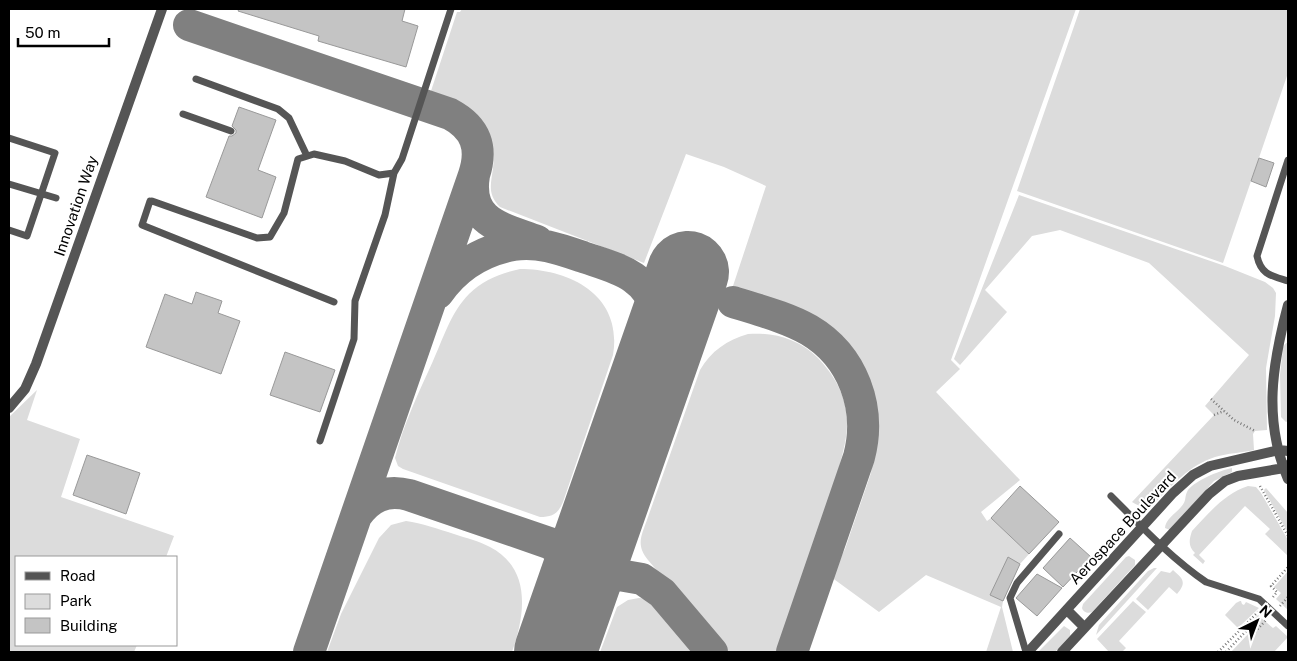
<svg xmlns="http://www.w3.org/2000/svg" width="1297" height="661" font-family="'Public Sans',sans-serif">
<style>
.green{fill:#dcdcdc}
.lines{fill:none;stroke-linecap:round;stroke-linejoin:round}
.taxiway{stroke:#808080;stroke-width:32}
.runway{stroke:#808080;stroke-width:82}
.building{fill:#c4c4c4;stroke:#999}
.path{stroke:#777;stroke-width:2.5;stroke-dasharray:1 2.5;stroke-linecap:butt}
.service{stroke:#555;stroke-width:7}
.minor{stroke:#555;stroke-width:10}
.labels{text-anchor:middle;stroke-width:4;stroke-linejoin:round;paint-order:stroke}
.street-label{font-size:15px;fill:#000;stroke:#fff}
</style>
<rect width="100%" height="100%" fill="#fff"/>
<path class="green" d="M 462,9 L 1076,9 L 951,360 L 960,369 L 936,392 L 1020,480 L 981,512 L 987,521 L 991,518 L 1029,554 L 1020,564 L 1003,601 L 1002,607 L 1013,652 L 986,652 L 1001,607 L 926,575 L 879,612 L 831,577 L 845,549 L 871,473 L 878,413 L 864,369 L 837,337 L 801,309 L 732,289 L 766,186 L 724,167 L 686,154 L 644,263 L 500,207 C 487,194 491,184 493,168 C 499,122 468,106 430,94 L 457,12 L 460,12 Z
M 1080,9 L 1288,9 L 1288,73 L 1223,263 L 1017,191 Z
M 1019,195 L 1225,266 L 1265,282 L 1273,288 L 1276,293 L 1275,316 L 1266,368 L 1267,430 L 1255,431 L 1253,434 L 1254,450 C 1241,453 1228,453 1215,457 C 1190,465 1172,485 1154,504 C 1146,509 1140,507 1132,502 L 1214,415 L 1205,406 L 1249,355 L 1149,263 L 1060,230 L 1032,236 L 985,290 L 1007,312 L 960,365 L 954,359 Z
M 520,269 C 571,269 623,296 613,355 L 563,502 C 558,514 552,517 540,517 L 403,469 L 398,466 L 395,458 C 403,425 419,392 433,361 C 443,339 451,312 469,294 C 483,280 501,273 520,269 Z
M 748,334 C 774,332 799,339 818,358 C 834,375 846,395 847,419 C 848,438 841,460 836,478 C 821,537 800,595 780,652 L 726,652 L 648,560 C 635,544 642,535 648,517 L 700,370 C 711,351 727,340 748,334 Z
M 1288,342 L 1288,421 L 1286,422 L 1281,417 L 1280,375 L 1283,348 L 1285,344 Z
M 37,390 L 27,420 L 80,439 L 61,497 L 174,536 L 166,557 L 16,557 L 16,645 L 137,645 L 134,652 L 9,652 L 9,417 Z
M 1232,468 L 1232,472 L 1214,481 L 1170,530 L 1165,528 C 1165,520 1176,513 1181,507 C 1187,500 1184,499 1187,492 C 1191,482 1221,470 1232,468 Z
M 1248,486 L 1256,487 L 1261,493 L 1288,540 L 1288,556 L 1265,534 L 1270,529 L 1245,506 L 1199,555 L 1205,561 L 1203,564 L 1193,555 L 1195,553 C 1188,546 1189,540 1192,531 C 1209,513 1224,494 1248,486 Z
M 1266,488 L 1288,513 L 1288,533 L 1264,490 Z
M 406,521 C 422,523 438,529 454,534 C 466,538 479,541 490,547 C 532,569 525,615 512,652 L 327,652 L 341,614 L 379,538 L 391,525 Z
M 1129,556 L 1135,560 L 1135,565 L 1092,612 C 1088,614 1083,612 1082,608 L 1083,604 L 1126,557 Z
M 1154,568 L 1157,568 L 1096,635 L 1099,625 L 1148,571 Z
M 1173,570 C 1183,579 1187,582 1177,594 L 1169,587 L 1148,610 L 1136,599 L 1161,571 L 1170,573 Z
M 1288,571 L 1288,610 L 1276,599 L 1281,593 L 1274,587 Z
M 639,598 L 649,599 L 656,603 L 697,652 L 600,652 L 617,607 L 628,600 Z
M 1133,601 L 1146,612 L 1119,641 L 1126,648 L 1122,652 L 1109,652 L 1097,639 Z
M 1240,601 L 1241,601 L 1242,604 L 1244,605 L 1246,602 L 1259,608 L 1238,628 L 1225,615 L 1236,603 Z
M 1258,615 L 1273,628 L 1276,626 L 1288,637 L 1274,652 L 1231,652 L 1250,632 L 1246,627 Z
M 1064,626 L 1070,630 L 1070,636 L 1055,652 L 1038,652 Z"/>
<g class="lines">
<path class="taxiway" d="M 189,25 L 450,114 C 476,128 483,148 474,175 L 309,652
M 474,175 C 466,223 503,228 537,241
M 438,293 C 456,267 482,251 513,245 C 538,241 560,249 583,257 C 618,269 646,274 658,313 C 662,325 664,334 661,346
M 733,302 C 758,310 786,317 809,330 C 853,356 872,408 859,457 L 792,652
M 356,516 C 369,497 386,489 409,495 L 549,543 C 574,555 580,580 572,605
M 572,605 L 586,587 L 598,579 L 619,575 L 642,579 L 662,593 L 712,652"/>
<path class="runway" d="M 555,652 L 688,272"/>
</g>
<path class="building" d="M 239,9 L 405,9 L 402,21 L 418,26 L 406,67 L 318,41 L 319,36 L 238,11 Z
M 239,107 L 276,120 L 258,170 L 276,177 L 262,218 L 206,197 L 229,136 L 232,136 L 236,133 L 236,130 L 232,126 Z
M 1259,158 L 1274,163 L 1266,187 L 1251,181 Z
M 196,292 L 222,301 L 218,313 L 240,321 L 221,374 L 146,347 L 165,294 L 192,304 Z
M 285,352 L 335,370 L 320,412 L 270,395 Z
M 87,455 L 140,473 L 126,514 L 73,495 Z
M 1020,486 L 1059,522 L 1029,554 L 991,518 Z
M 1070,538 L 1091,557 L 1063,587 L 1043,568 Z
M 1008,557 L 1020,564 L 1003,601 L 990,595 Z
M 1037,574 L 1062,588 L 1037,616 L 1016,598 Z"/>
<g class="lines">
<path class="path" d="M 1211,399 L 1234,420 L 1255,431
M 1214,415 L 1224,411
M 1260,486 L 1288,536
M 1273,597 L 1277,592 L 1271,586 L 1288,567
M 1280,606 L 1288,597
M 1218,652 L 1259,611
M 1226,652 L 1249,628 L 1254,633 L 1267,619"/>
<path class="service" d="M 196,79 L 278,109 L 289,118 L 307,156
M 183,114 L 231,131
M 9,138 L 55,153 L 27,236 L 9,230
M 1288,160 L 1257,256 C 1261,275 1272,276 1288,281
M 9,184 L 56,198
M 150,201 L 142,225 L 334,302
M 152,201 L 257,238 L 270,237 L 284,213 L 298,159 L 314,154 L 345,161 L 379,175 L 394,173 L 402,159 L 451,9
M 320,441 L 354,339 L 355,301 L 385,215 L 394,173
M 1111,496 C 1141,526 1171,558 1206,582 L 1259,599 L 1288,626
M 1026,652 L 1010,598 L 1017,583 L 1059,534"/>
<path class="minor" d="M 1288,305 C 1272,365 1263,420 1288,479
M 9,408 L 25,389 L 36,364 L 162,9
M 1067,610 L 1084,627
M 1028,652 L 1173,493 L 1193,475 L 1210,466 L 1279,450 L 1288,451
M 1062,652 L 1209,494 L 1225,481 L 1238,476 L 1284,468 L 1288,465"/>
</g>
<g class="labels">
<g class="street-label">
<text transform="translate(76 206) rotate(-71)" y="5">Innovation Way</text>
<text transform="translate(1123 528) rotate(-47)" y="5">Aerospace Boulevard</text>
</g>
</g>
<rect width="1297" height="661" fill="none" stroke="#000000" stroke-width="20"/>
<rect x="15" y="556" width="162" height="90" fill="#ffffff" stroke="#999999"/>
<rect x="25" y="572" width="25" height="8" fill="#555555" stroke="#999999"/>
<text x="60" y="581" font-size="15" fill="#000000">Road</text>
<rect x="25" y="594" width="25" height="15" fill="#dcdcdc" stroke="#999999"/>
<text x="60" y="606" font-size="15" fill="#000000">Park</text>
<rect x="25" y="618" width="25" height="15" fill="#c4c4c4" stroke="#999999"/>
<text x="60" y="631" font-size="15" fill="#000000">Building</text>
<g transform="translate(1257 621) rotate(42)" stroke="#ffffff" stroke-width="4" paint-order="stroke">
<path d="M0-4L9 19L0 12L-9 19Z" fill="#000000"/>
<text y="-8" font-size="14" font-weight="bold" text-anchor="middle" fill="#000000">N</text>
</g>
<path d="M18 38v8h91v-8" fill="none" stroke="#000000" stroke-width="2.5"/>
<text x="25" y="38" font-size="15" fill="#000000" stroke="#ffffff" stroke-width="4" paint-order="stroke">50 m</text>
</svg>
